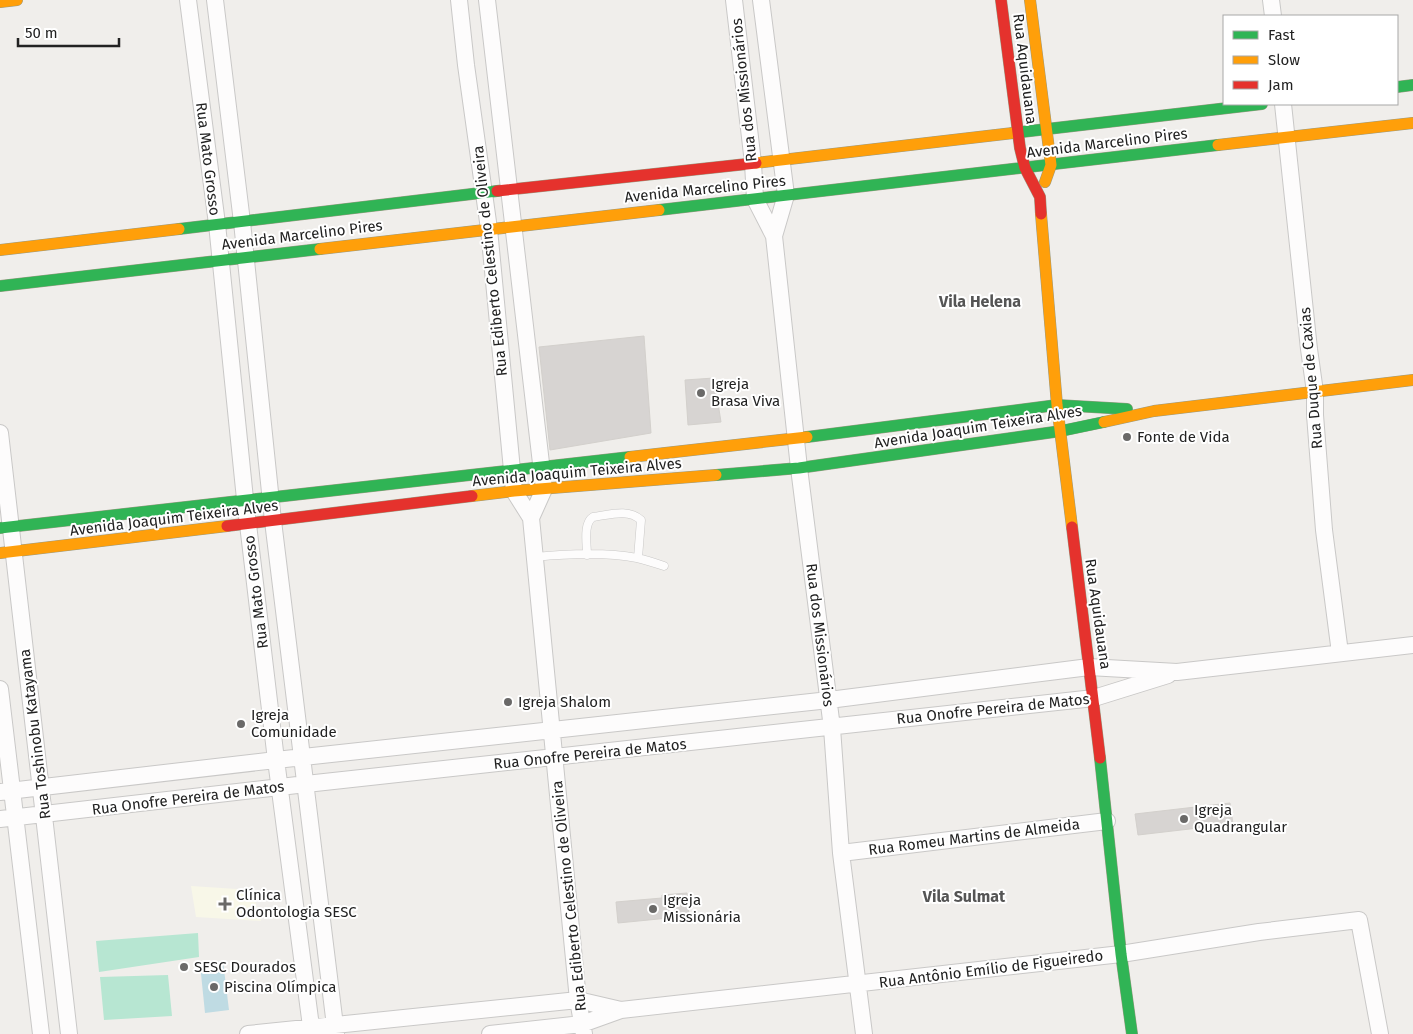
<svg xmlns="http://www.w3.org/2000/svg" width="1413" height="1034" font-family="'Fira Sans',sans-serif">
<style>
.education{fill:#f8f7e8}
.pitch{fill:#b7e6d2}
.water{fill:#bfdbe3}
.building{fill:#d7d4d2;stroke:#d3d0cc}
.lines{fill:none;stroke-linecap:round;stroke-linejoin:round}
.lane-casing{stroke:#c9c8c7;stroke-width:9}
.street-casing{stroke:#c9c8c7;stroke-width:18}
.fast-casing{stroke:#999a82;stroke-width:12}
.slow-casing{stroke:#999a82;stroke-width:12}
.jam-casing{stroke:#999a82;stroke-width:12}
.lane{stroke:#fdfcfc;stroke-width:8}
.street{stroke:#fdfcfc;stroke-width:16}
.fast{stroke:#30b455;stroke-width:11}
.slow{stroke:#ff9f0a;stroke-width:11}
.jam{stroke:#e5322d;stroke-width:11}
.poi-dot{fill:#6a6968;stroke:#fff;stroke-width:2}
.labels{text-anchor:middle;stroke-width:4;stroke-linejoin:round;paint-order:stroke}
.street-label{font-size:15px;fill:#222;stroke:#fff}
.poi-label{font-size:15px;fill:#222;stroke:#fff;text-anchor:start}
.neighbourhood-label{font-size:16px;font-weight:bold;fill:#555;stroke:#fff}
</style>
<rect width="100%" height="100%" fill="#f0eeeb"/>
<path class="education" d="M 191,886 L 252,890 L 261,921 L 196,917 Z"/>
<path class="pitch" d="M 198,933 L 199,957 L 99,972 L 96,941 Z
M 168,975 L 172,1016 L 104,1020 L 100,977 Z"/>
<path class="water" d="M 223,961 L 229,1010 L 205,1013 L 200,964 Z"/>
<path class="building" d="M 644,336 L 651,433 L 550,450 L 539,347 Z
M 714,378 L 721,422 L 688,425 L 685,380 Z
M 1230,803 L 1233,824 L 1138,835 L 1135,814 Z
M 687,893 L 689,916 L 618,923 L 616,902 L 662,898 L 662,895 Z"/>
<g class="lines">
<defs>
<path id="lane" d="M 587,555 C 587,544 583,523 593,517 C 609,515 628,508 641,520 L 638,558
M 535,557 C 566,554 606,552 637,558 C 646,560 655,563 664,566"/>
<path id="street" d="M 188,0 L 217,224 L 245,499 L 276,760 L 312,1034
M 215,0 L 242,222 L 273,521 L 336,1034
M 459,0 L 466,65 L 489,229 L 514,491 L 531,518 L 578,1000 L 584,1034
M 487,0 L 544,489 L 531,518
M 734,0 L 753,163 L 755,199 L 774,236 L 799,468 L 832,728 L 841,853 L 864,1034
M 761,0 L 786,195 L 774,236
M 1271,0 L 1273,16
M 1283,104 L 1309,349 L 1315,392 L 1315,415 L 1324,530 L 1340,653
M 0,433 L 69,1034
M 0,689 L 41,1034
M 0,792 L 276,760 L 829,700 L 1089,667 L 1177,672 L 1413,645
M 0,819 L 306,784 L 1094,698 L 1168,675
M 841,853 L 1107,821
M 248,1034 L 578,1000 L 621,1010
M 490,1034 L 582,1024 L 621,1010 L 1121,954 L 1259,932 L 1359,920 L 1380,1034"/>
<path id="fast" d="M 1397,87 L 1413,85
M 1013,133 L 1262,104
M 659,210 L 1218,145
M 179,229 L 497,191
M 0,286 L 320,249
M 807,437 L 1057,405 L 1127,409
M 716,475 L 799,468 L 1061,431 L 1104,422
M 0,528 L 630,457
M 1100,758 L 1121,954 L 1132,1034"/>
<path id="slow" d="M 1030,0 L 1051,165 L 1045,182
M 0,2 L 17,0
M 1218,145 L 1413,123
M 756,163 L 1013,133
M 1041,214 L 1057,405 L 1072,527
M 320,249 L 659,210
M 0,250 L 179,229
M 1104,422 L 1154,411 L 1413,380
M 630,457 L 807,437
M 472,496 L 514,491 L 716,475
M 0,553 L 227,526"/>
<path id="jam" d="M 1001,0 L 1020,148 L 1025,168 L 1040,197 L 1041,214
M 497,191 L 756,163
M 227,526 L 472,496
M 1072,527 L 1100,758"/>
</defs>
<use href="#lane" class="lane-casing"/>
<use href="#street" class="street-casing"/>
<use href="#fast" class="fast-casing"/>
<use href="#slow" class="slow-casing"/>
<use href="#jam" class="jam-casing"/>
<use href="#lane" class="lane"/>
<use href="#street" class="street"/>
<use href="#fast" class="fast"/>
<use href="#slow" class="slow"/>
<use href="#jam" class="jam"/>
</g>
<g class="poi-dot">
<circle cx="701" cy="393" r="5"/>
<circle cx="1127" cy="437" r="5"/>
<circle cx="508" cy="702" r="5"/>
<circle cx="241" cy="724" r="5"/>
<circle cx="1184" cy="819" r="5"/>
<path d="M222.5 896.5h5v5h5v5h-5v5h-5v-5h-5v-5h5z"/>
<circle cx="653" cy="909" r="5"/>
<circle cx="184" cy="967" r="5"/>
<circle cx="214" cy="987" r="5"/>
</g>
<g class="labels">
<g class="street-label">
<text transform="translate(1025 69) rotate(83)" y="5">Rua Aquidauana</text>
<text transform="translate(744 90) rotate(-96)" y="5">Rua dos Missionários</text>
<text transform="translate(1107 143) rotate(-7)" y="5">Avenida Marcelino Pires</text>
<text transform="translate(208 159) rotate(83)" y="5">Rua Mato Grosso</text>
<text transform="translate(705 189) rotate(-6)" y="5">Avenida Marcelino Pires</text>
<text transform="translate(302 235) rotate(-7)" y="5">Avenida Marcelino Pires</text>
<text transform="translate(490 261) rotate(-96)" y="5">Rua Ediberto Celestino de Oliveira</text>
<text transform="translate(1311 378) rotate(-95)" y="5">Rua Duque de Caxias</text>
<text transform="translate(978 427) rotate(-9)" y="5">Avenida Joaquim Teixeira Alves</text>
<text transform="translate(577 472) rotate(-5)" y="5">Avenida Joaquim Teixeira Alves</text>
<text transform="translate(174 518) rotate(-7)" y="5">Avenida Joaquim Teixeira Alves</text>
<text transform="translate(256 592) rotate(-97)" y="5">Rua Mato Grosso</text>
<text transform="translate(1098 614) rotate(82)" y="5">Rua Aquidauana</text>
<text transform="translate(820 635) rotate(83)" y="5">Rua dos Missionários</text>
<text transform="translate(993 709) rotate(-6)" y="5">Rua Onofre Pereira de Matos</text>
<text transform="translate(35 734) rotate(-97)" y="5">Rua Toshinobu Katayama</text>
<text transform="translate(590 754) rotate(-6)" y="5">Rua Onofre Pereira de Matos</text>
<text transform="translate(188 798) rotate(-7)" y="5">Rua Onofre Pereira de Matos</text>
<text transform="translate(974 837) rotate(-7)" y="5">Rua Romeu Martins de Almeida</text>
<text transform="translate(569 896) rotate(-96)" y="5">Rua Ediberto Celestino de Oliveira</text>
<text transform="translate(991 969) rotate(-7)" y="5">Rua Antônio Emílio de Figueiredo</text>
</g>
<g class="poi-label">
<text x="711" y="389">Igreja<tspan x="711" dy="17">Brasa Viva</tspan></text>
<text x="1137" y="442">Fonte de Vida</text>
<text x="518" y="707">Igreja Shalom</text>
<text x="251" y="720">Igreja<tspan x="251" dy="17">Comunidade</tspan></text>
<text x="1194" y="815">Igreja<tspan x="1194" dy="17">Quadrangular</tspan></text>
<text x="236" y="900">Clínica<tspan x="236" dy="17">Odontologia SESC</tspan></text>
<text x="663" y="905">Igreja<tspan x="663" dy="17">Missionária</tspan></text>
<text x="194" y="972">SESC Dourados</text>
<text x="224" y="992">Piscina Olímpica</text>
</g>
<g class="neighbourhood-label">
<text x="980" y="307">Vila Helena</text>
<text x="964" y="902">Vila Sulmat</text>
</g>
</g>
<rect x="1223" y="15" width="175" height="90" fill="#ffffff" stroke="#a7a7a7"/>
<rect x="1233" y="31" width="25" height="8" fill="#30b455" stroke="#a7a7a7"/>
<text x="1268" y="40" font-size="15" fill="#222222">Fast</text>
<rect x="1233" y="56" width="25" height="8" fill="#ff9f0a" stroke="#a7a7a7"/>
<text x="1268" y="65" font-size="15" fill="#222222">Slow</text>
<rect x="1233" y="81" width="25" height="8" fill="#e5322d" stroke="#a7a7a7"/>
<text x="1268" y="90" font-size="15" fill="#222222">Jam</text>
<path d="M18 38v8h101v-8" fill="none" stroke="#222222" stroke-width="2.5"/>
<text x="25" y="38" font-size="15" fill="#222222" stroke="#ffffff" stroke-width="4" paint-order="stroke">50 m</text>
</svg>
